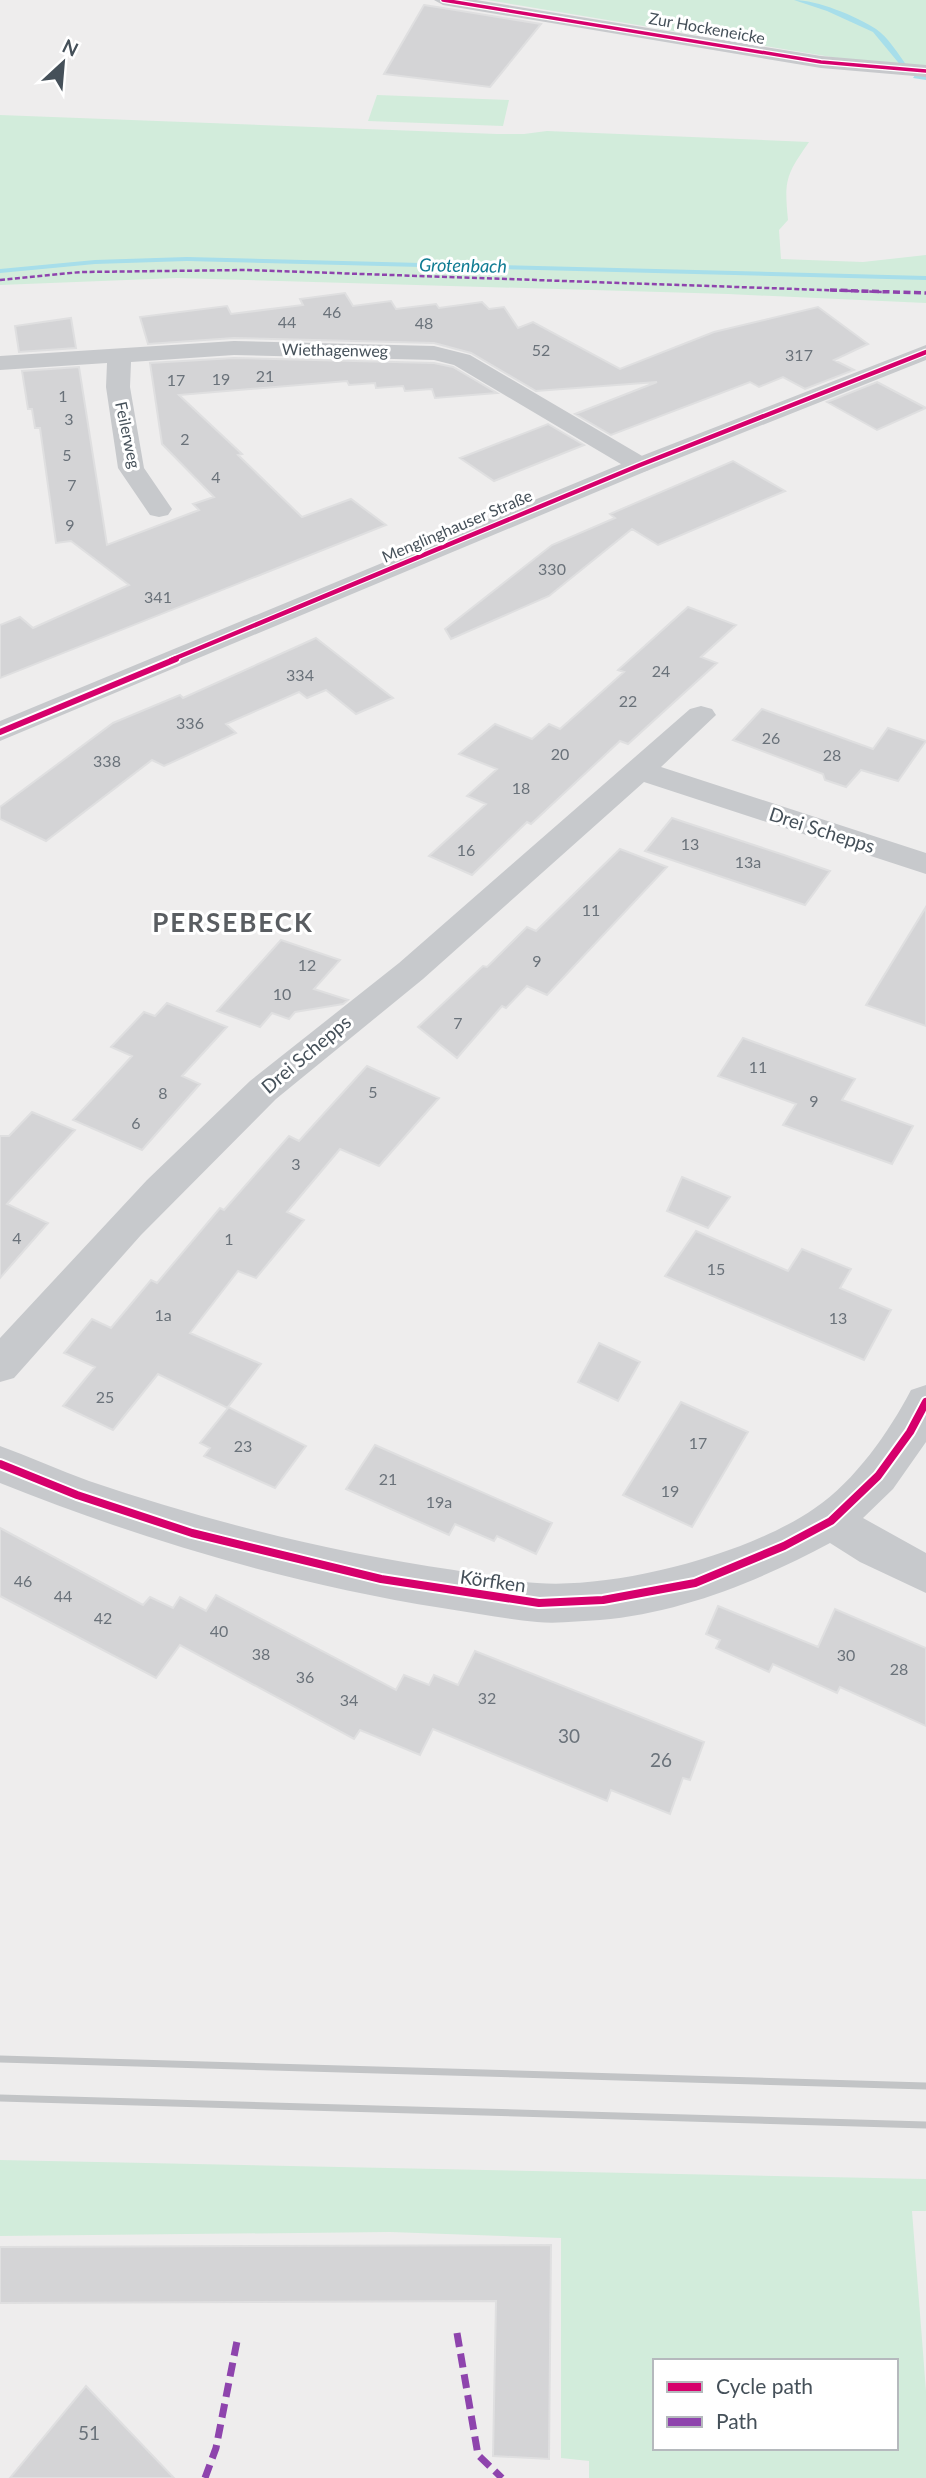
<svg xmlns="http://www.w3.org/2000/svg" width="926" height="2478" font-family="Lato,sans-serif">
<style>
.green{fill:#d2ecdb;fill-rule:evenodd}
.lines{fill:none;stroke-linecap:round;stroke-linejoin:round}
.stream{fill:#a7deea;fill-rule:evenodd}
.building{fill:#d4d4d6;stroke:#dfdfe0;stroke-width:2}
.minor{fill:#c7c9cc;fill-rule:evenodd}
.tertiary{fill:#c7c9cc;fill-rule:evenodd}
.rail{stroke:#c2c4c6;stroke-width:7}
.quiet-far2{stroke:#8e44ad;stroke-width:2.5;stroke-dasharray:5 2.5;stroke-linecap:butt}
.quiet-far1{stroke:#8e44ad;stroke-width:3.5;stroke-dasharray:7 3.5;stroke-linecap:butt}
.quiet{stroke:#8e44ad;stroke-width:7;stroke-dasharray:14 7;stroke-linecap:butt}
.cycleway-far3-casing{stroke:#fff;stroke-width:6}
.cycleway-far2-casing{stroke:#fff;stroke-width:7}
.cycleway-far1-casing{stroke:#fff;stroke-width:10}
.cycleway-casing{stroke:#fff;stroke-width:12}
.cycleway-far3{stroke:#d6006c;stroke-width:3.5}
.cycleway-far2{stroke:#d6006c;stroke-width:4.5}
.cycleway-far1{stroke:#d6006c;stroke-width:6}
.cycleway{stroke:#d6006c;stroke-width:8}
.labels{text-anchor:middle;stroke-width:6;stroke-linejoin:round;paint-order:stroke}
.far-street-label{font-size:16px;fill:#455059;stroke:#fff}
.number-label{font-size:16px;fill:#6a727a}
.far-water-label{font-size:18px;font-style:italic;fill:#107c93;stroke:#fff}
.street-label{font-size:19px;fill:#455059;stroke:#fff}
.near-number-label{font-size:19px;fill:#6a727a}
.district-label{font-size:26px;font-weight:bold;letter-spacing:2px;fill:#595d61;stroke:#fff}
</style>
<rect width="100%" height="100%" fill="#eeeded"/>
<path class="green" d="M 487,0 L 926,0 L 926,66 L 861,62 Z
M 377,95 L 509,100 L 503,126 L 368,121 Z
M 0,115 L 497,134 L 524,134 L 547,131 L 809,142 C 786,175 784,180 788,220 L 779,230 L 781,259 L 863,262 L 926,255 L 926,303 L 728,294 L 177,278 L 0,285 Z
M 0,2160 L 926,2179 L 926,2211 L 912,2211 L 926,2391 L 926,2478 L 589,2478 L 589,2461 L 561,2458 L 561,2238 L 390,2232 L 0,2236 ZM 655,2361 L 896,2361 L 896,2448 L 655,2448 Z"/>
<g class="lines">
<path class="stream" d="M 794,0 C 817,0 856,16 876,29 C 888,37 899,55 907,66 L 902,67 L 873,32 L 827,11 Z
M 915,75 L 926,76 L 926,80 L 913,78 Z
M 187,257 L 926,276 L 926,280 L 187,261 L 95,264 L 0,273 L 0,269 L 95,260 Z"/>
</g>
<path class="building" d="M 424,5 L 443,8 L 541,24 L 490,87 L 384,74 Z
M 345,293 L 353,306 L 391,301 L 396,309 L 436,304 L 439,308 L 482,302 L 489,309 L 504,307 L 518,328 L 533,322 L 620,369 L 714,332 L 818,307 L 868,344 L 834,360 L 854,370 L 805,389 L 783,377 L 759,387 L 750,382 L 611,435 L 575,414 L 657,382 L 536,391 L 471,353 L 434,343 L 234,338 L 148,344 L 140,317 L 227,306 L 231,314 L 303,305 L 300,299 Z
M 71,318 L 76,348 L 19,352 L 15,326 Z
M 234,358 L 434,363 L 453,367 L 497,393 L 435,398 L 432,389 L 405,391 L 403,386 L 376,388 L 375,383 L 349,385 L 347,381 L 179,395 L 242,454 L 238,455 L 302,517 L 351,499 L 386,525 L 0,678 L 0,625 L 20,617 L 33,628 L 129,585 L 71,541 L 56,543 L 40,428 L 35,428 L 32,409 L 28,409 L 22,371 L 79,367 L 107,545 L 199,510 L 193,504 L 214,497 L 162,444 L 150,363 Z
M 877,382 L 926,408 L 877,430 L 827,402 Z
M 548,424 L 584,445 L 494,481 L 460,458 Z
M 733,461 L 785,491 L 658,545 L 632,529 L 549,596 L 451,639 L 445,629 L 552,545 L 615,518 L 610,514 Z
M 688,607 L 736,625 L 701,657 L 717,663 L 628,744 L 620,741 L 531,824 L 527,822 L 472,875 L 429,856 L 486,804 L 467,796 L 497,769 L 459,754 L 495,724 L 532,739 L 549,724 L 560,729 L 624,672 L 618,670 Z
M 316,638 L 393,698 L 356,714 L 326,690 L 307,698 L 299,692 L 226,724 L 236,733 L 164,766 L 152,760 L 46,841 L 0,819 L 0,807 L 113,723 L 180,695 L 183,698 Z
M 762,709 L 873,749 L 888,728 L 926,741 L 898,781 L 861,770 L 846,787 L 825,780 L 823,774 L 733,740 Z
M 672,818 L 784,855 L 830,871 L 805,905 L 645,851 Z
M 620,849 L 667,867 L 547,995 L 527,986 L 506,1008 L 502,1006 L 457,1058 L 418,1027 L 483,966 L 487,967 L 527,927 L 536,931 Z
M 926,907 L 926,1026 L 866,1005 Z
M 281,940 L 340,960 L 314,989 L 348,1000 L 343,1004 L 295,1012 L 289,1019 L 272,1013 L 260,1027 L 217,1011 Z
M 167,1003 L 227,1027 L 182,1076 L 200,1084 L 142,1150 L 73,1120 L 132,1056 L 111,1047 L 144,1012 L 155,1016 Z
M 743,1038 L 855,1079 L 842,1100 L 913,1126 L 892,1164 L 783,1125 L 796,1104 L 718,1076 Z
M 367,1066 L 439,1098 L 379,1166 L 340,1149 L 287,1212 L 304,1220 L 256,1278 L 238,1271 L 190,1333 L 261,1364 L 228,1407 L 306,1446 L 275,1488 L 204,1456 L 210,1448 L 200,1443 L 228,1408 L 158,1374 L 113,1430 L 63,1406 L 95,1367 L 64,1353 L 92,1319 L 111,1328 L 151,1280 L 157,1283 L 220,1208 L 224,1210 L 289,1136 L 299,1141 Z
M 32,1112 L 75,1130 L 7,1204 L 48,1223 L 0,1278 L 0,1136 L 9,1136 Z
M 682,1177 L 730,1197 L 708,1228 L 667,1211 Z
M 696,1231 L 788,1271 L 802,1249 L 851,1269 L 840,1288 L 891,1310 L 864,1360 L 665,1276 Z
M 599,1343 L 640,1362 L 618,1401 L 578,1382 Z
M 681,1402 L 748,1432 L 692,1527 L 623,1495 Z
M 375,1445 L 552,1523 L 536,1554 L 497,1536 L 494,1541 L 455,1524 L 449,1535 L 346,1489 Z
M 0,1528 L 143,1605 L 150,1597 L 173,1608 L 180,1597 L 206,1611 L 216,1595 L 396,1690 L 404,1675 L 429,1685 L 434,1675 L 458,1685 L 475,1651 L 704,1742 L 690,1780 L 683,1778 L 670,1814 L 611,1790 L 607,1801 L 433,1729 L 420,1755 L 360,1730 L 354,1739 L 180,1645 L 156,1678 L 0,1596 Z
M 718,1606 L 818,1647 L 835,1609 L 926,1648 L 926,1726 L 840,1687 L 837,1693 L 773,1664 L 769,1672 L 716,1648 L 720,1640 L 706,1634 Z
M 551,2245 L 549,2459 L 493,2456 L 496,2301 L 0,2303 L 0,2247 Z
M 86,2386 L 174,2478 L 10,2478 Z"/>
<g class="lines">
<path class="minor" d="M 434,0 L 476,0 L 821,56 L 926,65 L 926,77 L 821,68 L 443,5 Z
M 234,341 L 434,346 L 470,355 L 649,460 L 653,465 L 649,470 L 640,473 L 631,470 L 454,365 L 434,360 L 234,355 L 131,362 L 130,387 L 144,468 L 172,509 L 168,515 L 159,517 L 150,515 L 118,468 L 106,387 L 107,363 L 0,370 L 0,356 Z
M 701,706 L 712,709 L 716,715 L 661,767 L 926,853 L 926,874 L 644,782 L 423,979 L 276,1099 L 141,1235 L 14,1378 L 0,1382 L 0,1338 L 147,1180 L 250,1081 L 399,963 L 690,709 Z
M 926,1385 L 926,1442 L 893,1489 L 863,1518 L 926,1553 L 926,1593 L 860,1562 L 830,1543 C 759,1581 681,1613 600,1620 C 580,1621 557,1624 537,1622 C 505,1619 474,1613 442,1608 C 291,1584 142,1540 0,1483 L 0,1446 C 30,1457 59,1470 89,1481 C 207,1521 330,1552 454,1570 C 481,1575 510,1581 537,1583 C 618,1589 749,1554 815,1508 C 855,1481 889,1432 911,1390 Z"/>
<path class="tertiary" d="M 926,345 L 926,360 L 649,470 L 0,741 L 0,721 L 631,460 Z"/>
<path class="rail" d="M 0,2059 L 926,2086
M 0,2098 L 926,2125"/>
<path class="quiet-far2" d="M 0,280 L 81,272 L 247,270 L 882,292"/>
<path class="quiet-far1" d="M 830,290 L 926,293"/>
<path class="quiet" d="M 457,2333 L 478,2455 L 502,2478
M 205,2478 L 216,2448 L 238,2336"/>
<defs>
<path id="cycleway-far3" d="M 443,0 L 821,62 L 926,71"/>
<path id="cycleway-far2" d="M 171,660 L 640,465 L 926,352"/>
<path id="cycleway-far1" d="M 0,732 L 176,659"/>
<path id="cycleway" d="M 0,1464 L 77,1495 L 192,1533 L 381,1579 L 539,1603 L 603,1600 L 695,1583 L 784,1546 L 831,1521 L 878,1476 L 910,1432 L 926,1402"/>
</defs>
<use href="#cycleway-far3" class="cycleway-far3-casing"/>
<use href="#cycleway-far2" class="cycleway-far2-casing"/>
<use href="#cycleway-far1" class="cycleway-far1-casing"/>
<use href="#cycleway" class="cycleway-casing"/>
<use href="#cycleway-far3" class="cycleway-far3"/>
<use href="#cycleway-far2" class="cycleway-far2"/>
<use href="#cycleway-far1" class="cycleway-far1"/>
<use href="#cycleway" class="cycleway"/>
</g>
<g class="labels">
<g class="far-street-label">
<text transform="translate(707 28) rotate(10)" y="6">Zur Hockeneicke</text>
<text transform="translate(335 350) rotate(1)" y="6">Wiethagenweg</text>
<text transform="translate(128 435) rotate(78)" y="6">Feilerweg</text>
<text transform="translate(457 526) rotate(-23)" y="6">Menglinghauser Straße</text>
</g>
<g class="number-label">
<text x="332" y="318">46</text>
<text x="287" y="328">44</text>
<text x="424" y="329">48</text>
<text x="541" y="356">52</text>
<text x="799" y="361">317</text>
<text x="265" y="382">21</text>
<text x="221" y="385">19</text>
<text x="176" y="386">17</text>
<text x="63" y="402">1</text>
<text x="69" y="425">3</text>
<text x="185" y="445">2</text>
<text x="67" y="461">5</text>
<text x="216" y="483">4</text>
<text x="72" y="491">7</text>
<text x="70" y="531">9</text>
<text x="552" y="575">330</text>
<text x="158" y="603">341</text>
<text x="661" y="677">24</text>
<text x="300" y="681">334</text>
<text x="628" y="707">22</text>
<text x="190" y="729">336</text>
<text x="771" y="744">26</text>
<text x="560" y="760">20</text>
<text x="832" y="761">28</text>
<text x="107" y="767">338</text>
<text x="521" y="794">18</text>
<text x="690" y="850">13</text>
<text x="466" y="856">16</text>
<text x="748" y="868">13a</text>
<text x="591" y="916">11</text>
<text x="537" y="967">9</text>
<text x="307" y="971">12</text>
<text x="282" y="1000">10</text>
<text x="458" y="1029">7</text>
<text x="758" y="1073">11</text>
<text x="373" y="1098">5</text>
<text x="163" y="1099">8</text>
<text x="814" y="1107">9</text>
<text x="136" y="1129">6</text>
<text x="296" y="1170">3</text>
<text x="17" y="1244">4</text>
<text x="229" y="1245">1</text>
<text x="716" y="1275">15</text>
<text x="163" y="1321">1a</text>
<text x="838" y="1324">13</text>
<text x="105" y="1403">25</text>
<text x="698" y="1449">17</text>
<text x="243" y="1452">23</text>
<text x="388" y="1485">21</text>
<text x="670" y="1497">19</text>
<text x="439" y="1508">19a</text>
<text x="23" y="1587">46</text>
<text x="63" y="1602">44</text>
<text x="103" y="1624">42</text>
<text x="219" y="1637">40</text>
<text x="261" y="1660">38</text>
<text x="846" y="1661">30</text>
<text x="899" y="1675">28</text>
<text x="305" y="1683">36</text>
<text x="487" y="1704">32</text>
<text x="349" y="1706">34</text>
</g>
<g class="far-water-label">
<text transform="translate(463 266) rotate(1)" y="6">Grotenbach</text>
</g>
<g class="street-label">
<text transform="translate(822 830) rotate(18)" y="7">Drei Schepps</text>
<text transform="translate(306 1054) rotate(-40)" y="7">Drei Schepps</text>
<text transform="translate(493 1581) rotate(8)" y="7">Körfken</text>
</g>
<g class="near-number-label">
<text x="569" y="1743">30</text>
<text x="661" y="1767">26</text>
<text x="89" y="2440">51</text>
</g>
<g class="district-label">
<text x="233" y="932">PERSEBECK</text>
</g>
</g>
<rect x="653" y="2359" width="245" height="91" fill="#ffffff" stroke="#b5b9bd" stroke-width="2"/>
<rect x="667" y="2382" width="35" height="10" fill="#d6006c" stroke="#b5b9bd" stroke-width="2"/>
<text x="716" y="2394" font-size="21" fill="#455059">Cycle path</text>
<rect x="667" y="2417" width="35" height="10" fill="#8e44ad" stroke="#b5b9bd" stroke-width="2"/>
<text x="716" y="2429" font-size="21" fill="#455059">Path</text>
<g transform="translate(63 63) rotate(26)" stroke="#ffffff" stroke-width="5" paint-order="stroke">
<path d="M0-5L12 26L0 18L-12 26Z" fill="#455059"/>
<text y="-10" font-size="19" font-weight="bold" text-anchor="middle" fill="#455059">N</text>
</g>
</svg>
